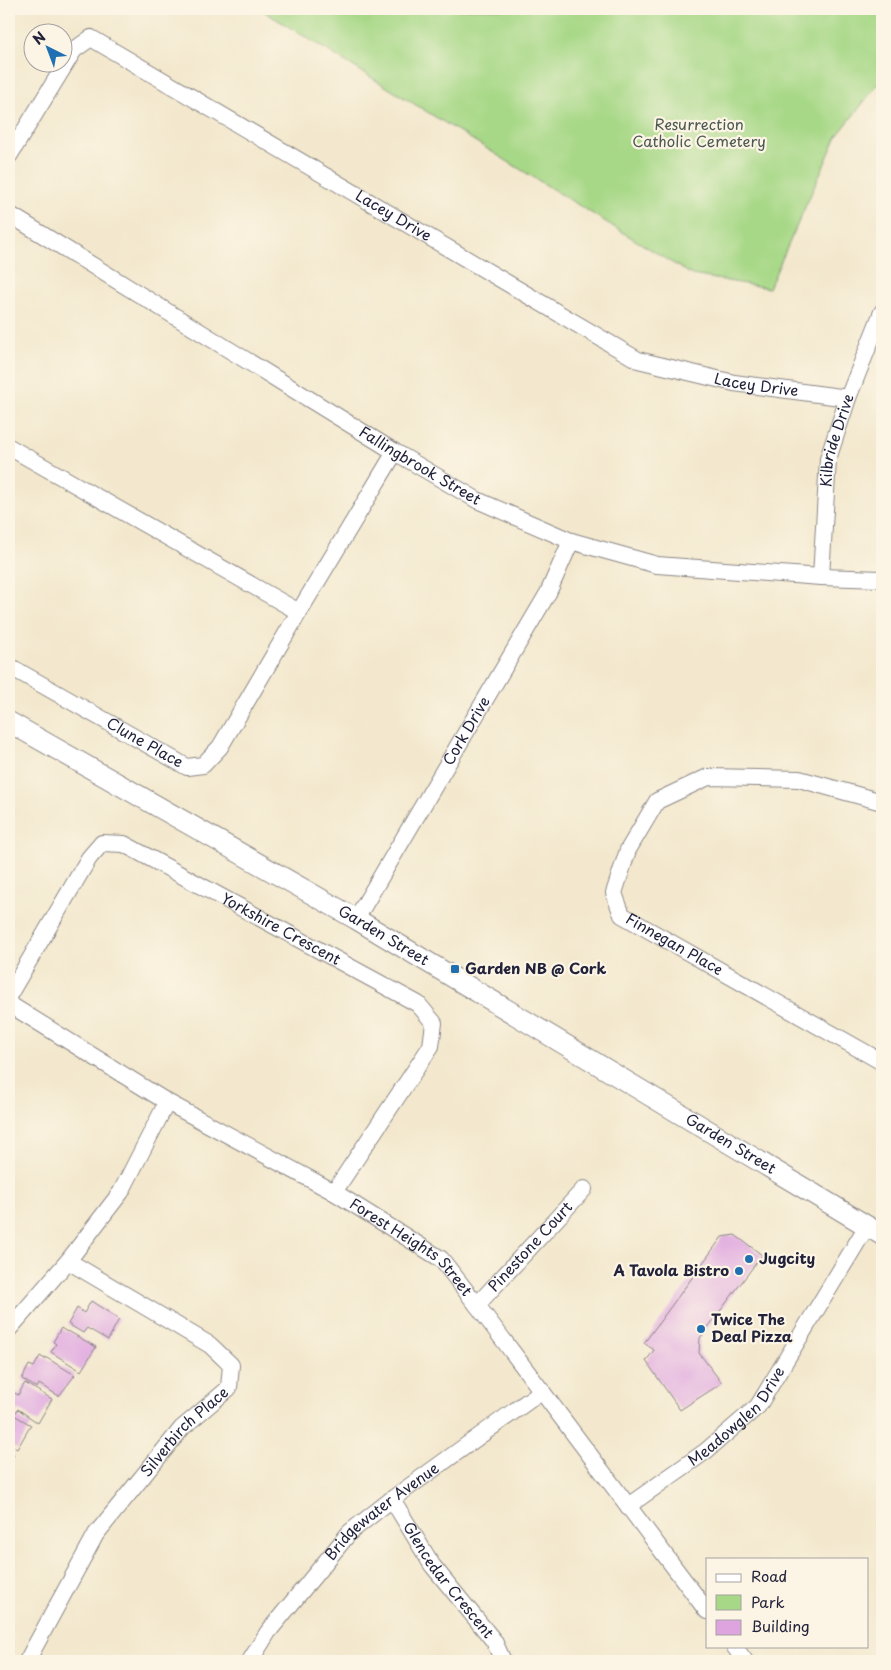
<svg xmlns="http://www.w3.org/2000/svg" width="891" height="1670" font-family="'Playpen Sans',sans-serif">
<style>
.green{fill:#a7d887;stroke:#647d61}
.building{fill:#dea4e0}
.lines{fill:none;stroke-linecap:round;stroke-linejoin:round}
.minor-casing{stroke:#8a8584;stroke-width:18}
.tertiary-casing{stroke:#8a8584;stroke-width:22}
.minor{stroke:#fff;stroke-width:16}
.tertiary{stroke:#fff;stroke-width:20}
.poi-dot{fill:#1f6fb2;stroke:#fcf5e5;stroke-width:2}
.labels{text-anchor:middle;stroke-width:4.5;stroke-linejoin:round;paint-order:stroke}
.park-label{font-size:15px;fill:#4a5952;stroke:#fcf5e5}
.street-label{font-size:15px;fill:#22223b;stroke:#fcf5e5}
.poi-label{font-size:15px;font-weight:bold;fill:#22223b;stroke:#fcf5e5;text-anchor:start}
</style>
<rect width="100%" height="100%" fill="#fcf5e5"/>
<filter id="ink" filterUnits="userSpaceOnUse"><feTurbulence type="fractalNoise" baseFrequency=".02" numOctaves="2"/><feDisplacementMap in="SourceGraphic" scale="10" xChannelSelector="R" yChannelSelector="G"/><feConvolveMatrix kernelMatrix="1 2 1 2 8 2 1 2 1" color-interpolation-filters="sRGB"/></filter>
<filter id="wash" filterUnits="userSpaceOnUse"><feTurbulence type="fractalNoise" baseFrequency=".0096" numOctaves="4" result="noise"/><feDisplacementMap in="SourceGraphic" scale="20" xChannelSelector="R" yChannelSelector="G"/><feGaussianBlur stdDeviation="1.12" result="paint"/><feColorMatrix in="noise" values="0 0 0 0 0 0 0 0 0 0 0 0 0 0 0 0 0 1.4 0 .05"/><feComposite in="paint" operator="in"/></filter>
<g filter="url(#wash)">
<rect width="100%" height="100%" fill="#f3e8cd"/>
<path class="green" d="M 260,9 L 882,9 L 882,79 L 837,136 L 769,288 L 692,275 Z"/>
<g id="blocks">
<path class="building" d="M 735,1235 L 762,1255 L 700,1338 L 699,1353 L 722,1383 L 680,1410 L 646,1361 L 654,1350 L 644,1343 L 722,1237 Z
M 91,1301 L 119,1319 L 108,1340 L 87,1328 L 83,1333 L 68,1324 L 77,1308 L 84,1313 Z
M 61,1328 L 67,1332 L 68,1331 L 96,1347 L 81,1371 L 51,1352 L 56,1344 L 53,1342 Z
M 40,1356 L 45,1359 L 45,1357 L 75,1375 L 59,1396 L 39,1384 L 37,1388 L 22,1379 L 29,1365 L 34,1367 Z
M 25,1383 L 52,1399 L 38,1423 L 18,1409 L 16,1412 L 9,1407 L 9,1393 L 10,1390 L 18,1395 Z
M 9,1412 L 31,1425 L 17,1449 L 9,1444 Z
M 9,1451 L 14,1455 L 9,1463 Z"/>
</g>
</g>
<g filter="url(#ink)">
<use href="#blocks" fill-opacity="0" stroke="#8a8584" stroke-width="1"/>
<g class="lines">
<defs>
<g id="minor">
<path id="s1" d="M 9,156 L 74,50 L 91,38 L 638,360 L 734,383 L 848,398"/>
<path id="s2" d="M 9,214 L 395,452 L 477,500 L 571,541 L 657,565 L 821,577 L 882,579"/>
<path d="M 9,447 L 299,612"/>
<path id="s3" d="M 821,577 L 828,459 L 848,398 L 882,312"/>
<path id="s4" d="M 9,666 L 187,767 L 203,765 L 220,747 L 299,612 L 395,452"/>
<path id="s5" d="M 882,802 L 799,779 L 708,777 L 657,801 L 628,850 L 614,893 L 622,915 L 882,1062"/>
<path id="s6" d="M 356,919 L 548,593 L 571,541"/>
<path id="s7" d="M 9,995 L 89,858 L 102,843 L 124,844 L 418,1004 L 434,1023 L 431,1046 L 334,1192"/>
<path id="s8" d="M 9,1004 L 167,1102 L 334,1192 L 441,1259 L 477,1305 L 707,1611"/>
<path id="s9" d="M 477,1305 L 584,1189"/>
<path d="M 9,1329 L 68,1261 L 121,1192 L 167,1102"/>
<path id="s10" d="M 392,1499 L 432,1565 L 494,1641 L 503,1661"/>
<path id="s11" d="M 628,1506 L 706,1451 L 758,1406 L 867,1226"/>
<path d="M 734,1646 L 745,1661"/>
<path id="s12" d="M 27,1661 L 96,1534 L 182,1428 L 229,1388 L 231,1365 L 210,1345 L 68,1261"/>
<path id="s13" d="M 250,1661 L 268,1632 L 350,1532 L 392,1499 L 542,1391"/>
</g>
<g id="tertiary">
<path id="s14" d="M 9,722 L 356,919 L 882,1235"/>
</g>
</defs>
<use href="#minor" class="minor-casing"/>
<use href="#tertiary" class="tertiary-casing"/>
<use href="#minor" class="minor"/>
<use href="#tertiary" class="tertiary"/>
</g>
</g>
<g class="poi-dot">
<rect x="450" y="964" width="10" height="10" rx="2.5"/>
<circle cx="749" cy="1259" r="5"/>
<circle cx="739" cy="1271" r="5"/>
<circle cx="701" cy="1329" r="5"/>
</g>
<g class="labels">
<g class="park-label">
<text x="699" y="130">Resurrection<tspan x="699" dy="17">Catholic Cemetery</tspan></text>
</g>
<g class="street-label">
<text dy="5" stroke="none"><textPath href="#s1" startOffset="496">Lacey Drive</textPath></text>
<text dy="5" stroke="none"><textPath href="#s1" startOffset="901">Lacey Drive</textPath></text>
<text dy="5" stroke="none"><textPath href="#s3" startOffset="138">Kilbride Drive</textPath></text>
<text dy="5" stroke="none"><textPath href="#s2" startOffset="482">Fallingbrook Street</textPath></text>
<text dy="5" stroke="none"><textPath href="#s6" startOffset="218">Cork Drive</textPath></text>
<text dy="5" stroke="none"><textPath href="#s4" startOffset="156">Clune Place</textPath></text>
<text dy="5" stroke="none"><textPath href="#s7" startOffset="379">Yorkshire Crescent</textPath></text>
<text dy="5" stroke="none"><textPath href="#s14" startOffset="431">Garden Street</textPath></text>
<text dy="5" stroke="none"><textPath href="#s5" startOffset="419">Finnegan Place</textPath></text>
<text dy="5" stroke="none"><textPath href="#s14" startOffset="836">Garden Street</textPath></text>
<text dy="5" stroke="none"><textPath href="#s9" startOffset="79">Pinestone Court</textPath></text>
<text dy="5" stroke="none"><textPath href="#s8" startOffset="471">Forest Heights Street</textPath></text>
<text dy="5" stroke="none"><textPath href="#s11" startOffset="142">Meadowglen Drive</textPath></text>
<text dy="5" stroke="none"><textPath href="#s12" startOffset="280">Silverbirch Place</textPath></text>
<text dy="5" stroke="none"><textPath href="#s13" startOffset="201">Bridgewater Avenue</textPath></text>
<text dy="5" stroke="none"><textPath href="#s10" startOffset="99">Glencedar Crescent</textPath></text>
</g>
<g class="poi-label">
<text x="465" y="974">Garden NB @ Cork</text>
<text x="759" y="1264">Jugcity</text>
<text x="729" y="1276" text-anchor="end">A Tavola Bistro</text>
<text x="711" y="1325">Twice The<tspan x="711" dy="17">Deal Pizza</tspan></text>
</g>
</g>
<rect width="891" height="1670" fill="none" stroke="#fcf5e5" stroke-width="30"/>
<rect x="706" y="1558" width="162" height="90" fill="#fcf5e5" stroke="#a5a1a1"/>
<rect x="716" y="1574" width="25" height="8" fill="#ffffff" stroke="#a5a1a1"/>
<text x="751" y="1582" font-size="15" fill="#22223b">Road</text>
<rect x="716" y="1595" width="25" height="15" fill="#a7d887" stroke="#a5a1a1"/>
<text x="751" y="1608" font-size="15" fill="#22223b">Park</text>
<rect x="716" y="1620" width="25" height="15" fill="#dea4e0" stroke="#a5a1a1"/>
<text x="751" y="1632" font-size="15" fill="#22223b">Building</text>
<g transform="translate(48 48) rotate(318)"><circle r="24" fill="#fcf5e5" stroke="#a5a1a1"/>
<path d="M0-4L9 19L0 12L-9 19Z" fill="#1f6fb2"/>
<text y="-8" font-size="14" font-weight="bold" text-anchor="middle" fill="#22223b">N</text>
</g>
</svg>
